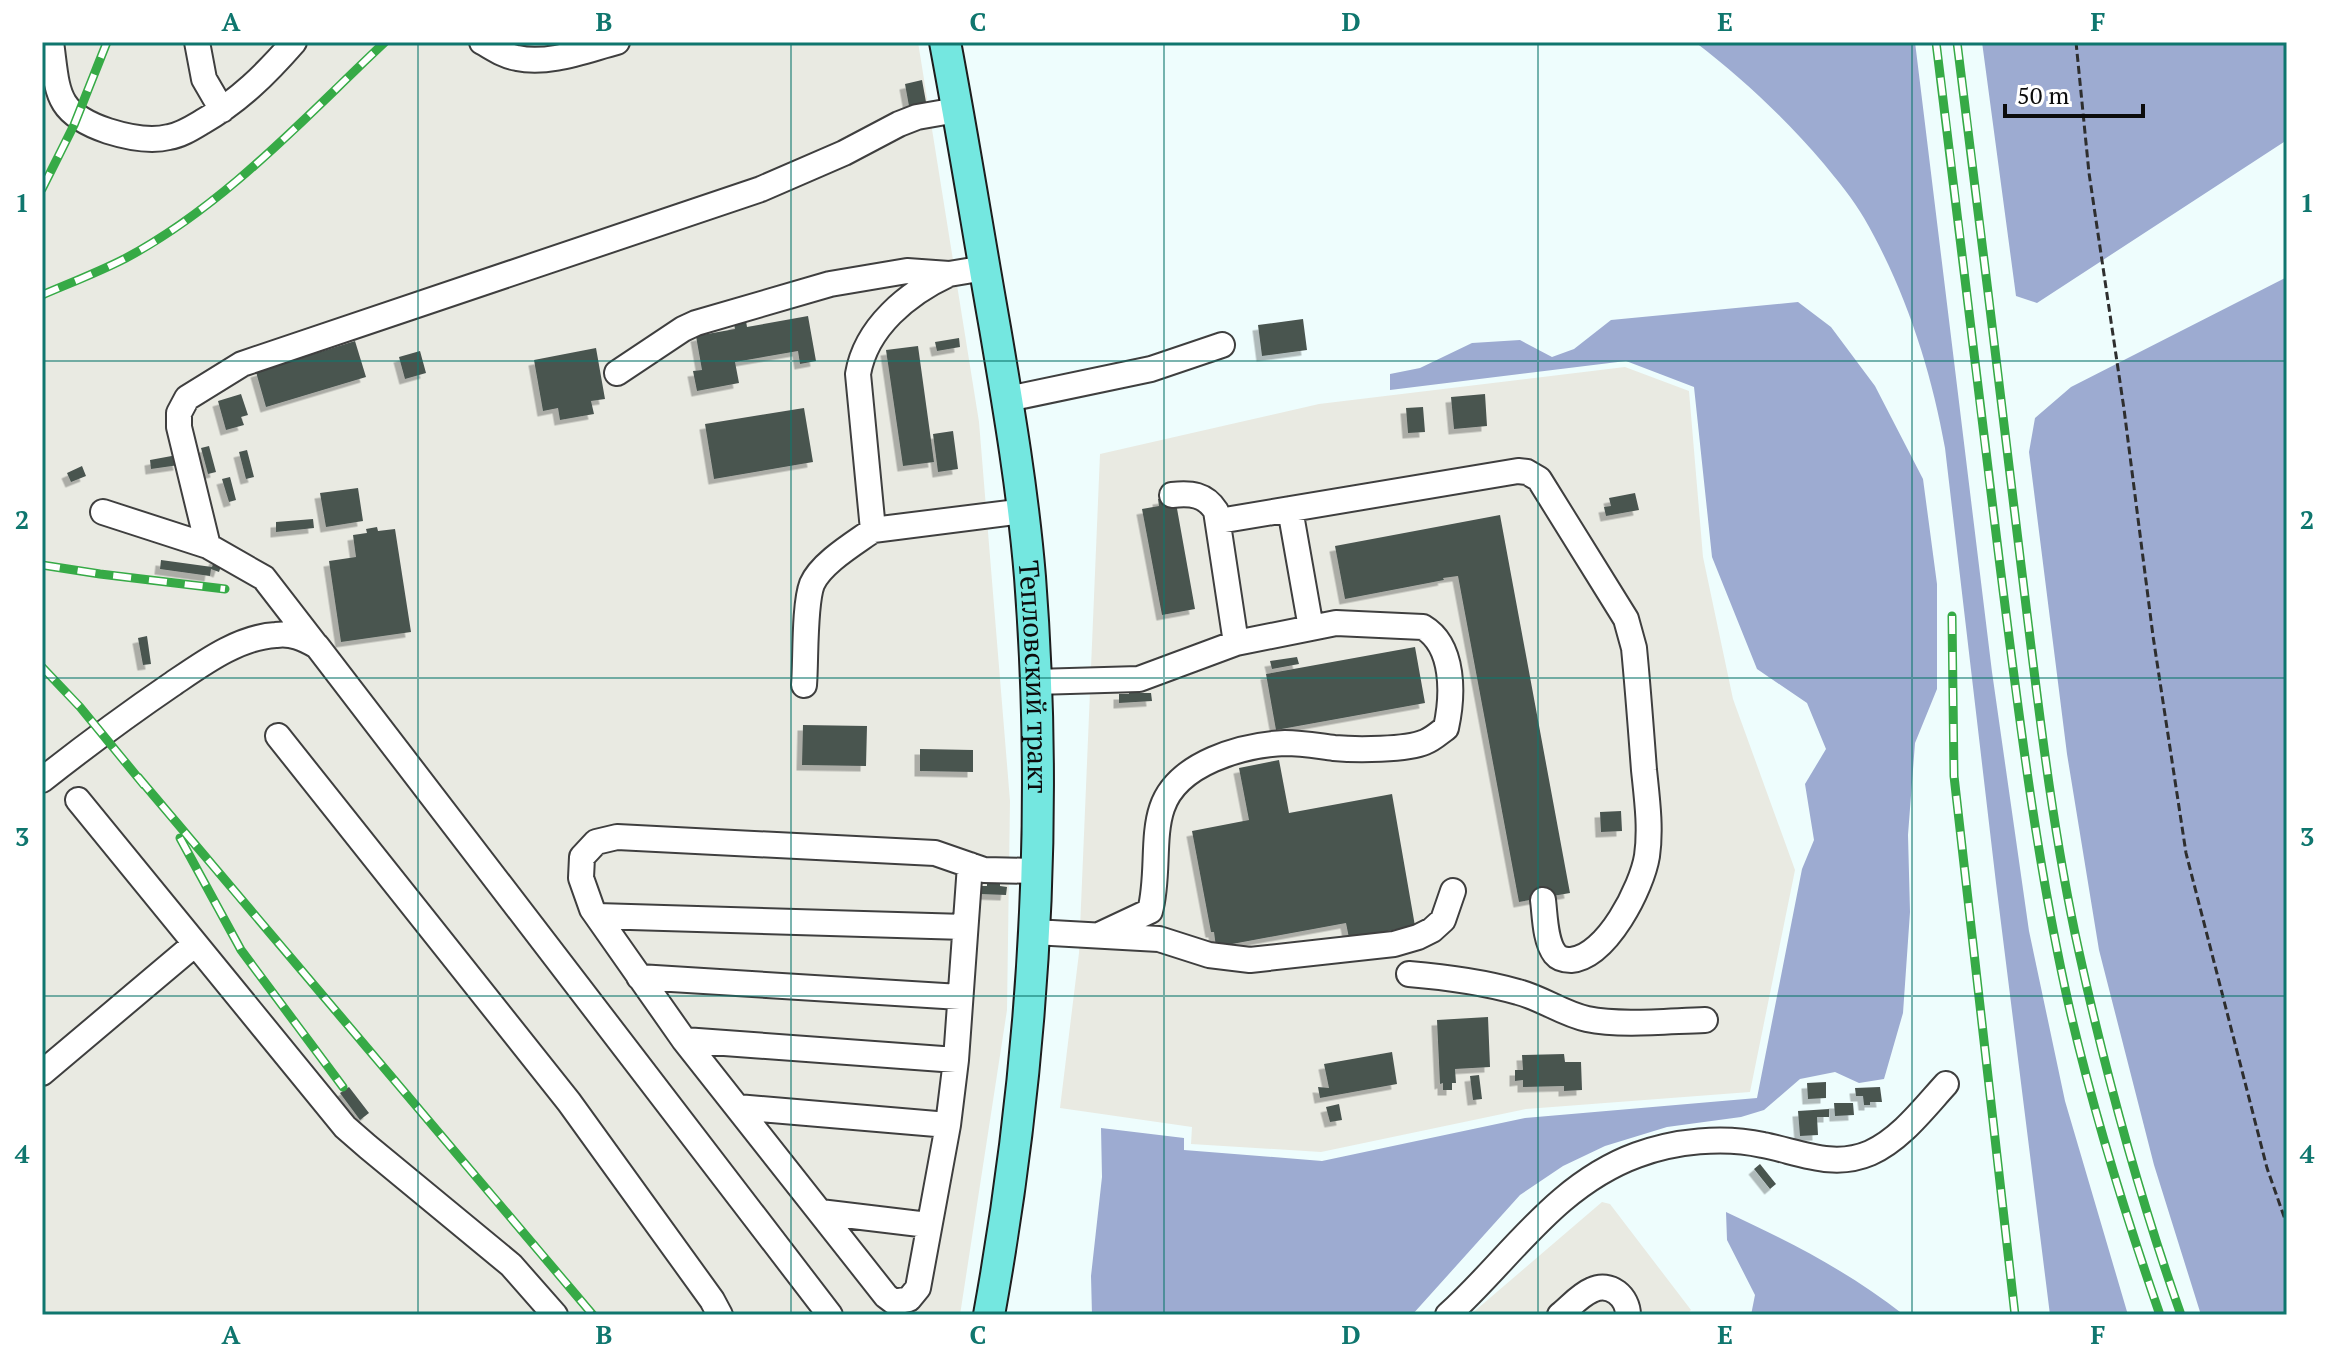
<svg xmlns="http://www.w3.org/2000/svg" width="2329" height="1357" font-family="'PT Serif',serif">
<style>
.industrial{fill:#e9eae2}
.forest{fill:#9dabd1}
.building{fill:#4a5450;filter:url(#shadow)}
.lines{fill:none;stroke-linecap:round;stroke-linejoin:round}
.minor-casing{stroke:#3f3f3f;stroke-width:28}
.major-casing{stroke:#1d1d1d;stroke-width:34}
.path{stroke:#2e2e2e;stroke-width:3;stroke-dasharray:8 4;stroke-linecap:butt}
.minor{stroke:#fff;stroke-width:24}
.major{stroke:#74e7e0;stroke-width:30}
.rail-casing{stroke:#36aa46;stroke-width:9}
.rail{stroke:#fff;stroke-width:6;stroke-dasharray:18;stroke-linecap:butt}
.grid{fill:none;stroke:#0f766e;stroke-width:2;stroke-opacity:0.55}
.labels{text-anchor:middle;stroke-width:8;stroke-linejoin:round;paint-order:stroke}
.street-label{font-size:28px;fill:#0c0c0c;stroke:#fff}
.neatline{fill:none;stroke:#0f766e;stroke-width:3}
.grid-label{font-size:26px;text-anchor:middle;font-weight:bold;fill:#0f766e}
</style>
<defs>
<filter id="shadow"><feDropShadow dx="-5.5" dy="5.5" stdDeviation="0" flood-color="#0004"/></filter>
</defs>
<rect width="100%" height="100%" fill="#eefdfd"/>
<path class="industrial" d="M 42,42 L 918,42 L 979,422 L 1010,801 L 1007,1010 L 960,1315 L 42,1315 Z
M 1625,367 L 1689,391 L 1703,557 L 1733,699 L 1795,870 L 1750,1092 L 1526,1109 L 1321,1152 L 1191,1144 L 1192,1127 L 1060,1108 L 1079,953 L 1100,454 L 1319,404 Z
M 1602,1202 L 1610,1204 L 1691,1310 L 1686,1315 L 1470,1315 Z"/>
<path class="forest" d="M 1695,42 L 1915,42 L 1992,672 L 2029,931 L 2065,1101 L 2128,1315 L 2050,1315 L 1996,883 L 1945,448 C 1931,369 1905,289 1864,218 C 1853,199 1838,181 1824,164 C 1785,118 1743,79 1695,42 Z
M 1982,42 L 2287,42 L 2287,140 L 2037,303 L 2016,296 Z
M 2287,277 L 2287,1315 L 2201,1315 L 2154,1165 L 2099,950 L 2067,754 L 2029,452 L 2035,418 L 2071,387 Z
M 1798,302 L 1831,327 L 1875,386 L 1923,479 L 1937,584 L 1937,689 L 1915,743 L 1908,835 L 1910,912 L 1903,1013 L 1884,1079 L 1859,1083 L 1835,1072 L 1800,1079 L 1764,1110 L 1741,1117 L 1667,1127 L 1605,1146 L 1563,1166 L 1520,1195 L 1412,1315 L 1092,1315 L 1091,1276 L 1102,1177 L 1101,1128 L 1184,1138 L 1184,1150 L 1322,1161 L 1525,1118 L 1757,1098 L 1802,869 L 1814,840 L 1805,784 L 1826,749 L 1807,703 L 1757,669 L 1712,557 L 1694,387 L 1626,361 L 1390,390 L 1390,374 L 1420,368 L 1472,343 L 1520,340 L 1552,357 L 1574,349 L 1611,320 Z
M 1726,1212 C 1790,1242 1848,1271 1904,1315 L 1751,1315 L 1755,1295 L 1727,1240 Z"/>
<path class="building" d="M 922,80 L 926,102 L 909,106 L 905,84 Z
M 808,316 L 816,361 L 800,364 L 798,351 L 735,362 L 739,383 L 697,391 L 693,371 L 702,370 L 696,336 L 735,329 L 734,324 L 746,321 L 747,327 Z
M 1303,319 L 1307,350 L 1262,356 L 1258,325 Z
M 959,338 L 960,347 L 937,351 L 935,342 Z
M 355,341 L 366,377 L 266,407 L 256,372 Z
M 918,346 L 934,462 L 903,466 L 886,350 Z
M 596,348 L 605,399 L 591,401 L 594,414 L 560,420 L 558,408 L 543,411 L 534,360 Z
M 420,351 L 426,373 L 405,379 L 399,357 Z
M 241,394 L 248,415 L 241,417 L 244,425 L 226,430 L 218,401 Z
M 1485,394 L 1487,426 L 1454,429 L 1451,397 Z
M 1423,407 L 1425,432 L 1408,433 L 1406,408 Z
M 804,408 L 813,462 L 714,479 L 705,424 Z
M 953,431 L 958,469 L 938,472 L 933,434 Z
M 209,446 L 216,472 L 208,474 L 201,448 Z
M 247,450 L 254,477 L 246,479 L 239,452 Z
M 177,455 L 179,465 L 151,469 L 150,460 Z
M 82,466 L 86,476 L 71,482 L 67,473 Z
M 230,477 L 236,500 L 229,502 L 222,479 Z
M 358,488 L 363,521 L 326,527 L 320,493 Z
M 1635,493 L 1639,510 L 1606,516 L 1604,507 L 1611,506 L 1609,498 Z
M 1167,498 L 1176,503 L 1195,609 L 1162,615 L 1142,509 L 1159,506 L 1158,499 Z
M 1500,515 L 1570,893 L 1519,902 L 1458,576 L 1443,578 L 1444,580 L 1345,599 L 1335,546 Z
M 313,519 L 314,528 L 276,532 L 276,522 Z
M 377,527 L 378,531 L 395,529 L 411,632 L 341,642 L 329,561 L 356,557 L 353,535 L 367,533 L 366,529 Z
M 215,558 L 223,560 L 219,572 L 211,569 L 210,576 L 160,569 L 161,560 L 212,567 Z
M 147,636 L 151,664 L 143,665 L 138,638 Z
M 1415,647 L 1425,703 L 1276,730 L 1266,674 Z
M 1297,657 L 1299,664 L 1272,669 L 1270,661 Z
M 1138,689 L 1138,693 L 1151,693 L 1152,701 L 1119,703 L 1119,694 L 1129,694 L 1129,690 Z
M 803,725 L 867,726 L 866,766 L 802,765 Z
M 920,749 L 973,750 L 973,772 L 920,771 Z
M 1279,760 L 1289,813 L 1392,794 L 1415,926 L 1349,938 L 1346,923 L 1216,947 L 1214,932 L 1211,932 L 1192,831 L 1249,820 L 1239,768 Z
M 1621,811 L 1622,831 L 1601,832 L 1600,812 Z
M 987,882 L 1000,883 L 1000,886 L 1007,887 L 1006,895 L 980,894 L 981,886 L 987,886 Z
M 1488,1017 L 1490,1067 L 1455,1069 L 1456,1083 L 1452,1083 L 1452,1090 L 1443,1090 L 1443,1083 L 1440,1084 L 1437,1020 Z
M 1392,1052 L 1397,1084 L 1320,1098 L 1318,1087 L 1329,1088 L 1324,1064 Z
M 1564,1054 L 1565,1062 L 1581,1062 L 1582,1090 L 1564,1091 L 1564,1086 L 1523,1087 L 1523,1080 L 1515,1081 L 1515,1070 L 1523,1070 L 1522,1055 Z
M 1479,1075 L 1482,1099 L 1473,1100 L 1470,1076 Z
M 1826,1082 L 1826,1098 L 1808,1099 L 1807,1083 Z
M 349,1087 L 369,1113 L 360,1120 L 340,1093 Z
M 1880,1087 L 1882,1102 L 1870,1102 L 1870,1105 L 1864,1105 L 1863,1096 L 1856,1096 L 1855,1088 Z
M 1834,1103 L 1853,1103 L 1854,1115 L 1835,1116 Z
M 1339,1104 L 1342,1120 L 1330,1122 L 1326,1107 Z
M 1829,1109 L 1829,1117 L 1817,1117 L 1818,1135 L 1800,1136 L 1798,1111 Z
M 1760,1164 L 1776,1184 L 1770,1189 L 1754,1169 Z"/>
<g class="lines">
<defs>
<path id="minor" d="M 51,42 C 58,92 54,113 108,131 C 127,137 149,142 169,137 C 181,135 192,128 202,122 C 239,101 266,74 294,42
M 197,42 L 204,79 L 222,110
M 482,42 C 493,48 504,56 517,58 C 549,65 586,50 617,42
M 949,274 C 908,293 866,327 858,374 L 873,530 L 1024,511
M 617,373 L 683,329 L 696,323 L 830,284 L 907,271 L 949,274 L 985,268
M 1008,399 L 1151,369 L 1222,345
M 1172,495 C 1191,493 1205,494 1216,511 L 1236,643
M 1290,509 L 1311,628
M 103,512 L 208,546
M 1219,521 L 1518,471 L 1527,472 L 1539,479 L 1626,619 L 1634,648 C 1638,689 1641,730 1644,770 C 1647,799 1651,828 1647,856 C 1642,887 1607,957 1571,960 C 1565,960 1559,959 1555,954 C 1545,941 1545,916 1543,900
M 315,644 L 264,578 L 208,546 L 179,427 L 179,413 L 187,398 L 242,364 L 761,189 L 844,153 L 899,124 L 917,117 L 957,110
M 1035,682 L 1139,679 L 1236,643 L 1336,623 L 1423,627 C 1455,646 1453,696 1446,728 C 1439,733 1433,739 1425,742 C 1407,750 1356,750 1334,748 C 1318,746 1302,743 1285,743 C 1242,745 1177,763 1162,808 C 1152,837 1159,878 1150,911 L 1101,934
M 804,685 C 806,661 804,605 812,584 C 821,563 855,543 873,530
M 278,736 L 569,1102 L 712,1300 L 720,1315
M 42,780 C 84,747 127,715 171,685 C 202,664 238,637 276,635 C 292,633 303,638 317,646 L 830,1315
M 78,800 L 345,1127 L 368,1147 L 511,1265 L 555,1315
M 970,865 L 956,1060 L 948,1125 L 918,1288 L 909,1299 L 894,1302 L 886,1296 L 684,1040 L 592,909 L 581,878 L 582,857 L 596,842 L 617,837 L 935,853 L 984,870 L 1036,871
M 597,916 L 965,927
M 1034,932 L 1159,939 L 1209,955 L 1250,960 L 1394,944 L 1418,937 L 1432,930 L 1443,920 L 1453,891
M 1409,974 C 1445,977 1483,982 1518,992 C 1542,998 1563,1014 1587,1019 C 1621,1026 1669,1021 1705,1020
M 639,977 L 960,997
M 684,1040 L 956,1060
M 42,1073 L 195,944
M 737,1107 L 948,1125
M 820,1212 L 928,1225
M 1448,1315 C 1510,1259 1555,1185 1637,1155 C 1675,1141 1723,1136 1763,1145 C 1799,1152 1833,1169 1870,1153 C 1901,1139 1924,1108 1946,1084
M 1560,1315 C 1570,1307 1580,1295 1592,1290 C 1610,1281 1628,1297 1628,1315"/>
<g id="major">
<path id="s1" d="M 945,42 C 963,137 978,232 995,328 C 1009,410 1023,493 1030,577 C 1049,823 1033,1072 989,1315"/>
</g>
</defs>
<use href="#minor" class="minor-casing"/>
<use href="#major" class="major-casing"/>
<path class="path" d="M 2076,42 L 2089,173 L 2124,409 L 2153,636 L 2186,853 L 2267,1168 L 2287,1225"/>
<use href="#minor" class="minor"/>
<use href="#major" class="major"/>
<defs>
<path id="rail" d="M 1936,42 C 1958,216 1978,391 2000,566 C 2019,716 2037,867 2071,1015 C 2095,1117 2126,1217 2160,1315
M 1957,42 C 1979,216 2000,391 2021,565 C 2037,694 2051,825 2079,952 C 2106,1075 2139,1196 2181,1315
M 42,189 L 74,125 L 107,42
M 42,295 C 70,283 99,272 126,258 C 225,205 304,118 385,42
M 42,565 L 100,574 L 225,589
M 1952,616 L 1954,776 L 2015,1315
M 42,667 L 80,707 L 144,785
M 138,777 L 593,1315
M 180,838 L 241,950 L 343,1087"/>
</defs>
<use href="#rail" class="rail-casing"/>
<use href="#rail" class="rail"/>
</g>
<path class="grid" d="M 418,42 L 418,1315M 791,42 L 791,1315M 1164,42 L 1164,1315M 1538,42 L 1538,1315M 1912,42 L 1912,1315M 42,361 L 2287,361M 42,678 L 2287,678M 42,996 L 2287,996"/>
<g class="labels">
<g class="street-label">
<text dy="10" stroke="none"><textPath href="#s1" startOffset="642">Тепловский тракт</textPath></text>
</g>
</g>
<rect width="2329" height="1357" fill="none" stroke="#ffffff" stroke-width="88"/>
<path d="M2005 104v12h138v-12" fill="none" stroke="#0c0c0c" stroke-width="4"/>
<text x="2017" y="104" font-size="24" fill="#0c0c0c" stroke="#ffffff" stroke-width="6" paint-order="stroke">50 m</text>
<rect x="44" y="44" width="2241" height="1269" class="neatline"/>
<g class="grid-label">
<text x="231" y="31">A</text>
<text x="604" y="31">B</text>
<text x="978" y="31">C</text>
<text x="1351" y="31">D</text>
<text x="1725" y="31">E</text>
<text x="2098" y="31">F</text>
<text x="22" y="212">1</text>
<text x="2307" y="212">1</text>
<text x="22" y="529">2</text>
<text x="2307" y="529">2</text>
<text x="22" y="846">3</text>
<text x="2307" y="846">3</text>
<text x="22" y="1163">4</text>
<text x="2307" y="1163">4</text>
<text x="231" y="1344">A</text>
<text x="604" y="1344">B</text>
<text x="978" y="1344">C</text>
<text x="1351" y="1344">D</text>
<text x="1725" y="1344">E</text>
<text x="2098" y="1344">F</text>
</g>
</svg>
